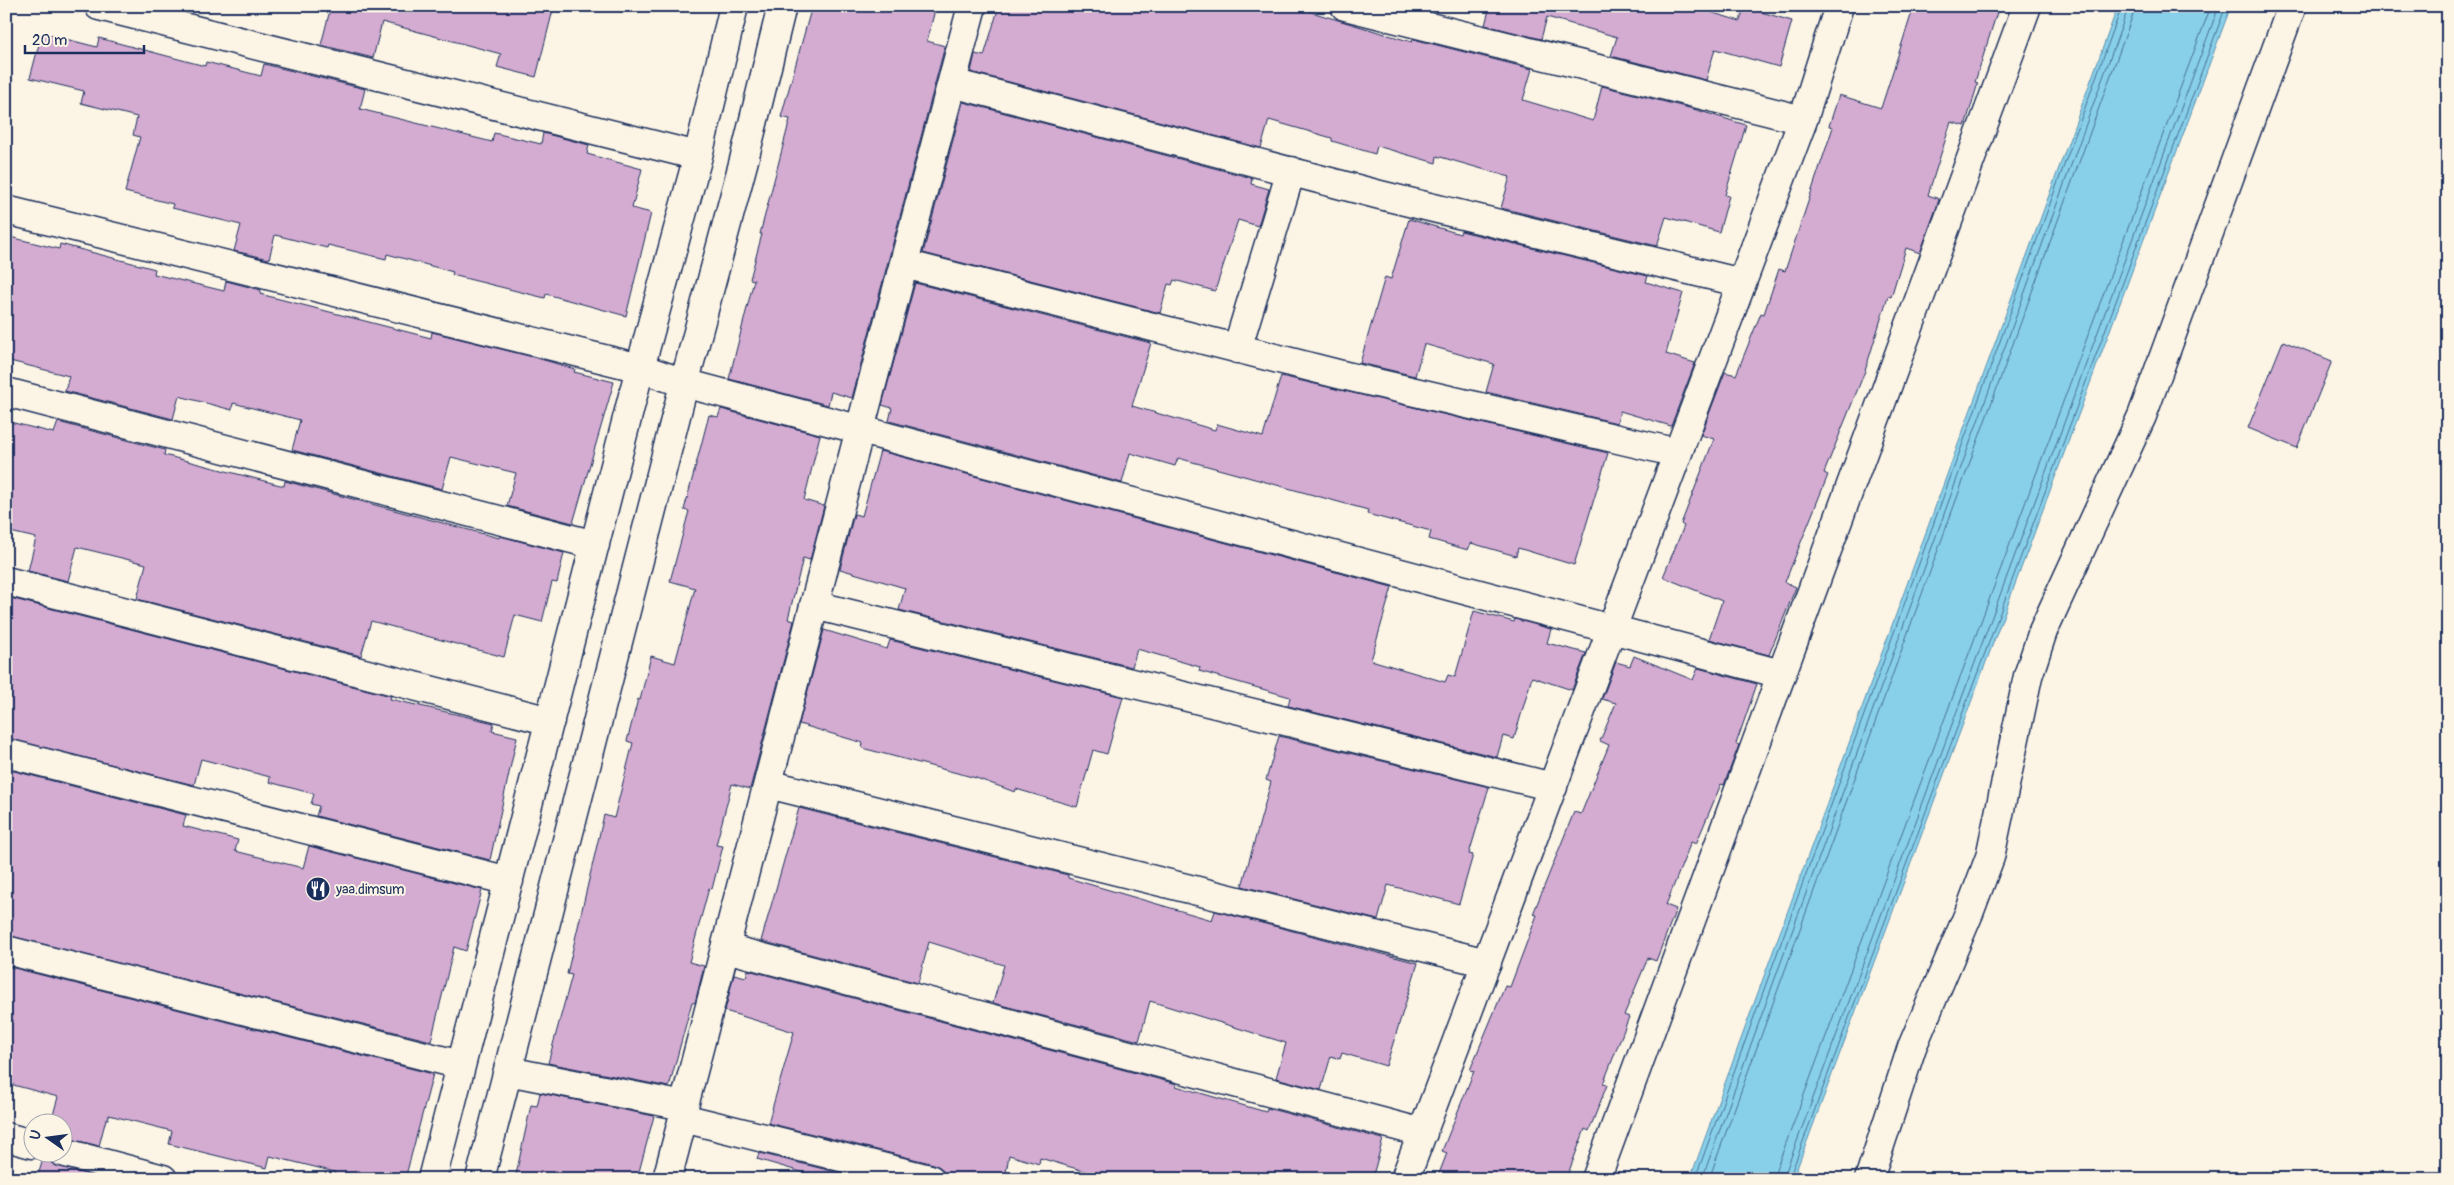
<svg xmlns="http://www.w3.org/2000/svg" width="2454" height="1185" font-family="Pangolin,sans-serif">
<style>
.water{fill:#88d0e9;stroke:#5c90b1}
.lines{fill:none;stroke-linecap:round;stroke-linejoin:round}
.shore{stroke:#476f96;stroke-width:1}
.building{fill:#d4abd1;stroke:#1b2f5e}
.street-casing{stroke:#1b2f5e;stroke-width:31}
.street{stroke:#fcf5e5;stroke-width:28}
.labels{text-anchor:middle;stroke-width:4;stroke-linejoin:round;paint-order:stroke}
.poi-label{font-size:14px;fill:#1b2f5e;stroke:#fcf5e5;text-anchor:start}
</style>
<rect width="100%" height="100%" fill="#fcf5e5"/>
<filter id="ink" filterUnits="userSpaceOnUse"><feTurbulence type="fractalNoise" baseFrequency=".02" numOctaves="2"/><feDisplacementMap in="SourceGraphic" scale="10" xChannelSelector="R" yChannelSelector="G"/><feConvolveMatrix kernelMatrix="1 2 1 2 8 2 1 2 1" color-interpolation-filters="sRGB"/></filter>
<g filter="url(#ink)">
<path class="water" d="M 2118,6 L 2231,6 L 1793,1179 L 1690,1179 Z"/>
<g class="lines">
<path class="shore" d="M 1695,1179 L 2122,6
M 1702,1179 L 2129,6
M 1709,1179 L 2136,6
M 1775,1179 L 1776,1170 L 2211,6
M 1783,1179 L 2219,6
M 1789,1179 L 2226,6"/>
</g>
<path class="building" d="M 331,6 L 554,6 L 536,77 L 497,67 L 501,54 L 382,22 L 373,58 L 321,45 Z
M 812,6 L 936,6 L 927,41 L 945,46 L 852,398 L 831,392 L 828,405 L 729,379 L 754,280 L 750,279 L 762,234 L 760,234 L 790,119 L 781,117 Z
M 999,6 L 1291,6 L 1412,42 L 1413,39 L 1532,69 L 1523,100 L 1593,121 L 1602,86 L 1697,110 L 1746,125 L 1725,195 L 1729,196 L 1719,232 L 1666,217 L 1657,246 L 1501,208 L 1510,177 L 1437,156 L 1436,163 L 1377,146 L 1375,154 L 1332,141 L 1332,138 L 1269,120 L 1261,148 L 971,72 L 975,54 L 984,56 Z
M 1490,6 L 1690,6 L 1740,21 L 1744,7 L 1792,21 L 1779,67 L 1715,49 L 1706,80 L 1611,56 L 1617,37 L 1547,17 L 1541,39 L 1485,25 Z
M 1914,6 L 1999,6 L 1975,82 L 1978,83 L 1965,126 L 1951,122 L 1928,195 L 1939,199 L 1937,206 L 1920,253 L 1906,248 L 1891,297 L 1888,296 L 1865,371 L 1824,473 L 1828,475 L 1785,582 L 1796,587 L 1769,655 L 1709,639 L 1722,601 L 1663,577 L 1684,526 L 1681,524 L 1714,439 L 1701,435 L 1725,372 L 1736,375 L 1761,313 L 1764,314 L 1779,269 L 1785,271 L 1833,127 L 1829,126 L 1839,95 L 1881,108 Z
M 42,33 L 97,47 L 99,38 L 205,66 L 206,62 L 261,76 L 264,64 L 365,89 L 360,109 L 492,142 L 494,133 L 541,144 L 543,133 L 589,145 L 587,154 L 642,169 L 632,208 L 651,213 L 626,316 L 546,294 L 545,298 L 452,275 L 453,272 L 387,254 L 386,259 L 328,245 L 327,248 L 275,235 L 269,259 L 234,251 L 241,225 L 172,208 L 173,204 L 125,192 L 140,137 L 133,135 L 137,117 L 81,103 L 84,91 L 30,78 Z
M 963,102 L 1252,178 L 1251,184 L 1269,189 L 1258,226 L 1238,220 L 1215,291 L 1174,280 L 1172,285 L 1168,284 L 1160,313 L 923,253 Z
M 1409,219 L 1460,234 L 1461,231 L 1648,276 L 1646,282 L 1683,293 L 1666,354 L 1695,363 L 1671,426 L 1620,411 L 1617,423 L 1486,392 L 1494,364 L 1424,344 L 1415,376 L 1360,363 L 1385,277 L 1391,279 Z
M 6,236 L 59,249 L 60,244 L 155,269 L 154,274 L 224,291 L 226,281 L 261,290 L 260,294 L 431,338 L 432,332 L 537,358 L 575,369 L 574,372 L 614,382 L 573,523 L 507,506 L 516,473 L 451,457 L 442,489 L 292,450 L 300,420 L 233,403 L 232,410 L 179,396 L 173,419 L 65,391 L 69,376 L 6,360 Z
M 915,283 L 1151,343 L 1132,406 L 1215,430 L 1217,424 L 1263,437 L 1281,376 L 1608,453 L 1574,565 L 1518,548 L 1516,556 L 1471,543 L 1468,550 L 1429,539 L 1431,531 L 1367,514 L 1368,510 L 1178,458 L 1175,466 L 1130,453 L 1122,483 L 889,421 L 892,408 L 882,405 Z
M 2283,341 L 2332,361 L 2297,448 L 2248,428 Z
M 721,409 L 820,435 L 804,500 L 824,506 L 810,560 L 803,558 L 788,619 L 794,621 L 750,789 L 732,784 L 716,845 L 723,846 L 712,889 L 709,888 L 689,962 L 704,966 L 695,1003 L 692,1002 L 669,1087 L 548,1063 L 572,975 L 567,974 L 604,815 L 614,818 L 633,743 L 627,741 L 638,699 L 640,700 L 651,656 L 675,663 L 695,588 L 670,581 L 689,511 L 684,510 L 709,415 L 718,417 Z
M 6,421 L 54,433 L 58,422 L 165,450 L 164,455 L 284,486 L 285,481 L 499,538 L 500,536 L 564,553 L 557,583 L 552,582 L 542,622 L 515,615 L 504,657 L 371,621 L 361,656 L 137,599 L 146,564 L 77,547 L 68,581 L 28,571 L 36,538 L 6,531 Z
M 880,451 L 1392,587 L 1371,660 L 1445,682 L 1448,675 L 1455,677 L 1474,611 L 1514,622 L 1515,619 L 1551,629 L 1547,643 L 1586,653 L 1572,690 L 1532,677 L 1514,739 L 1503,736 L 1497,757 L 1288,706 L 1290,697 L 1199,671 L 1200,667 L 1137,649 L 1132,667 L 899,610 L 905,588 L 840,569 L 854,514 L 862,516 Z
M 6,597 L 391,696 L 390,699 L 494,723 L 492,731 L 517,737 L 490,860 L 316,816 L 319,806 L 311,804 L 314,794 L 269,782 L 270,777 L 201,759 L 194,785 L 6,738 Z
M 824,630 L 887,649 L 890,640 L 1123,697 L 1107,754 L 1093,750 L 1077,807 L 1016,789 L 1015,792 L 976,778 L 862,748 L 863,743 L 799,724 Z
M 1634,656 L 1693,680 L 1698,668 L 1757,684 L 1736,744 L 1739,745 L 1724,785 L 1721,784 L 1696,844 L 1691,842 L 1666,905 L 1676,909 L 1656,961 L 1648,958 L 1624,1015 L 1629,1017 L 1603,1084 L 1607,1085 L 1589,1131 L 1585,1129 L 1566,1179 L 1437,1179 L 1447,1153 L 1442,1151 L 1474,1071 L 1470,1070 L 1505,986 L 1510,987 L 1537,915 L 1533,914 L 1574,812 L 1581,814 L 1609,745 L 1600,741 L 1616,703 L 1602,699 L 1616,662 L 1630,666 Z
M 1279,736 L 1489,787 L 1469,854 L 1473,855 L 1459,904 L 1388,885 L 1378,920 L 1242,886 L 1271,782 L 1266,780 Z
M 6,769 L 186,815 L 183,826 L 238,840 L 235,851 L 303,868 L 309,846 L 482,890 L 466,951 L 454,947 L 431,1041 L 6,935 Z
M 799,808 L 1068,875 L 1068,878 L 1212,920 L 1215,911 L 1418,963 L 1386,1066 L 1342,1053 L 1340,1059 L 1331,1056 L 1321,1090 L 1276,1078 L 1286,1043 L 1150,1001 L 1139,1041 L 993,1003 L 1004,965 L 929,942 L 918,983 L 761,941 Z
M 6,966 L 433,1074 L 405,1179 L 334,1179 L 335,1172 L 270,1156 L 267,1168 L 169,1144 L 172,1131 L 109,1115 L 108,1119 L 106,1119 L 99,1146 L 62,1137 L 62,1122 L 51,1122 L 58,1097 L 6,1083 Z
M 748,970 L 1177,1084 L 1176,1086 L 1266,1112 L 1267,1108 L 1383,1139 L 1372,1179 L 1111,1179 L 1040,1158 L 1039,1164 L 1009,1155 L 1005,1179 L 945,1179 L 941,1168 L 934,1164 L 768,1123 L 794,1032 L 725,1011 L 734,974 L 746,977 Z
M 540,1093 L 654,1116 L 637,1179 L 515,1179 L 531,1105 L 537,1106 Z
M 45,1152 L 47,1152 L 51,1163 L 91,1176 L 90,1179 L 37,1179 Z
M 759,1153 L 864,1179 L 825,1179 L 757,1159 Z"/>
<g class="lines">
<defs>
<path id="street" d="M 99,6 L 698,156
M 1345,6 L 1803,120
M 952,83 L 1380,195 L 1742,283
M 6,210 L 640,368 L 684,383 L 1781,674
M 904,264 L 1342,375 L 1678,453
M 1237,349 L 1291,171
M 6,392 L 595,545
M 6,581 L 550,721
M 814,605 L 1553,787
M 6,753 L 509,881
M 768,784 L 1487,963
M 726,948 L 1423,1133
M 6,950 L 461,1065
M 508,1071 L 684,1106
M 683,1118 L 930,1179
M 6,1137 L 32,1144
M 62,1152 L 163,1179
M 432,1179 L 640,368 L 698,156 L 734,6
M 480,1179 L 687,373 L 744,160 L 782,6
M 667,1179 L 683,1118 L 684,1106 L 860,429 L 972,6
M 1405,1179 L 1803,120 L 1839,6
M 1596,1179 L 2027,6
M 1869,1179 L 1912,1047 L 1969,913 L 1990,857 L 2028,676 L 2043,631 L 2142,416 L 2292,6"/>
</defs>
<use href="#street" class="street-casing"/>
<use href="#street" class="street"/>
</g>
</g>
<defs>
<symbol id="restaurant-disc" viewBox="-11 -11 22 22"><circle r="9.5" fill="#1b2f5e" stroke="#fcf5e5"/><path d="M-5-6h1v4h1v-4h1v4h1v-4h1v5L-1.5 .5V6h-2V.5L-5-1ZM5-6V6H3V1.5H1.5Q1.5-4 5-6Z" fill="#fff"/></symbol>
</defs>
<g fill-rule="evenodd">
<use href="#restaurant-disc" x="304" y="875" width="28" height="28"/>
</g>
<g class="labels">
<g class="poi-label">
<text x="336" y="894">yaa.dimsum</text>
</g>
</g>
<rect width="2454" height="1185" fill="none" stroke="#fcf5e5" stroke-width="25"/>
<rect x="12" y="12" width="2429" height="1160" fill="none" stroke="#1b2f5e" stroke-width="2" filter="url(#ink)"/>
<g transform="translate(48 1138) rotate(284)"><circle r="24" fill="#fcf5e5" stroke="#a2a6af"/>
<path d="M0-4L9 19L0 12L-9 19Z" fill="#1b2f5e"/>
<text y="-8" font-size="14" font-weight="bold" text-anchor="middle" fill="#1b2f5e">U</text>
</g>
<path d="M25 45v8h119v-8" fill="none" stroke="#1b2f5e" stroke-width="2.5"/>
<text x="32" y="45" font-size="15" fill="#1b2f5e" stroke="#fcf5e5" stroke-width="4" paint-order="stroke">20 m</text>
</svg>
